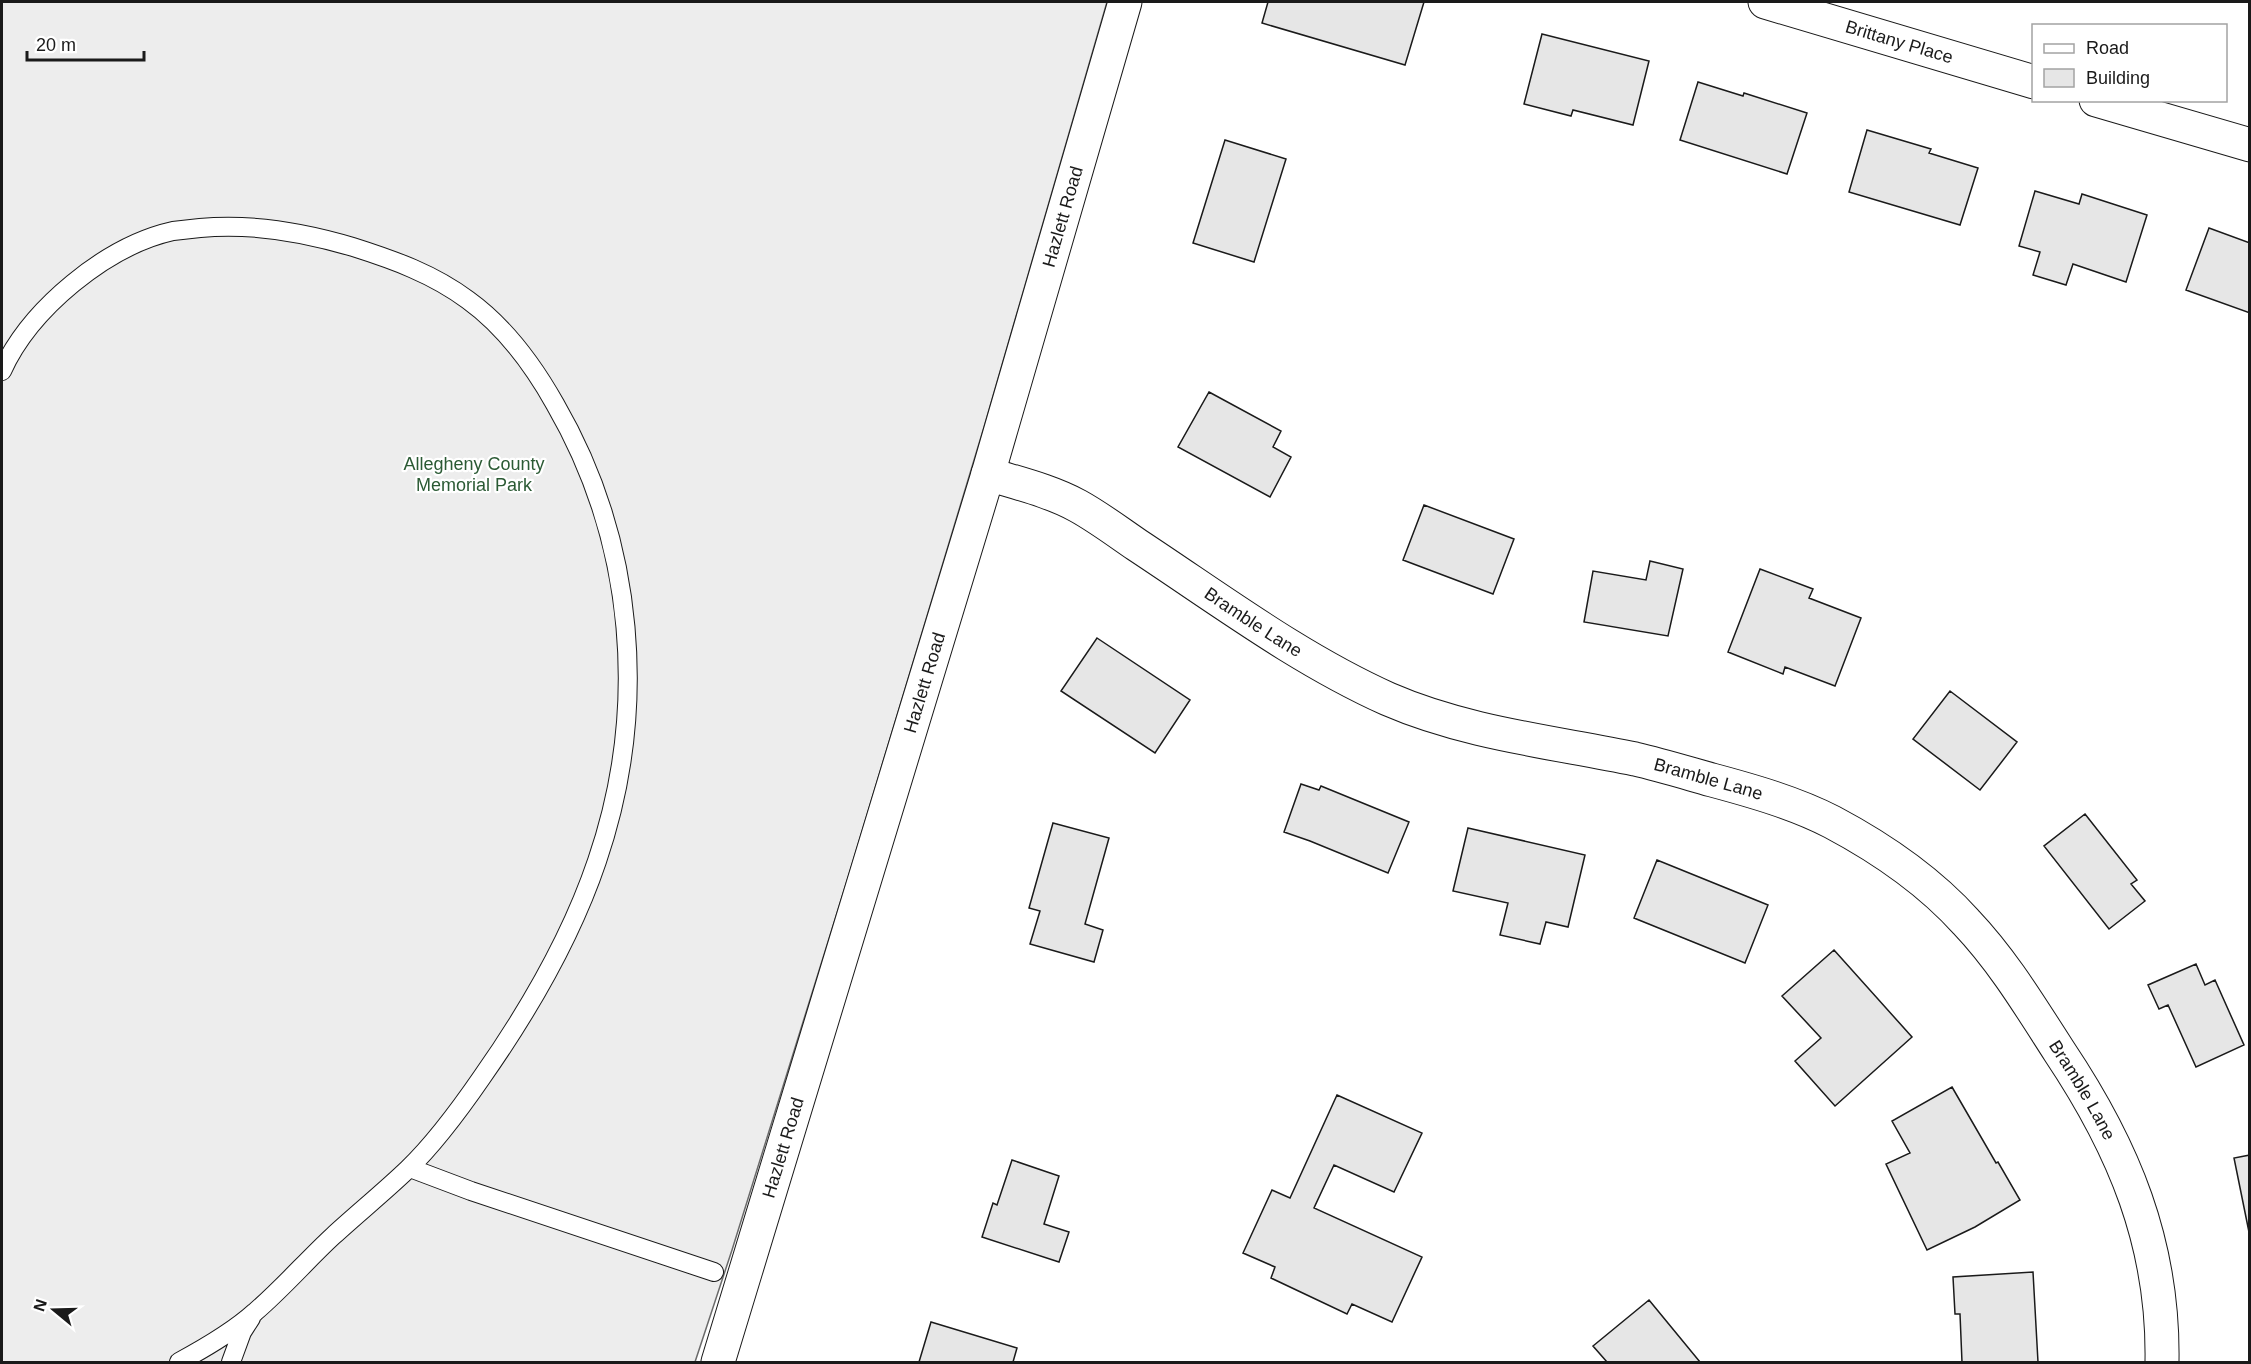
<svg xmlns="http://www.w3.org/2000/svg" width="2251" height="1364" font-family="Helvetica,sans-serif">
<style>
.built{fill:#ededed;stroke:#6a6a6a;stroke-width:1.5}
.building{fill:#e6e6e6;stroke:#1a1a1a;stroke-width:1.5}
.lines{fill:none;stroke-linecap:round;stroke-linejoin:round}
.lane-casing{stroke:#1a1a1a;stroke-width:20}
.street-casing{stroke:#1a1a1a;stroke-width:35}
.secondary-casing{stroke:#1a1a1a;stroke-width:35}
.lane{stroke:#fff;stroke-width:18}
.street{stroke:#fff;stroke-width:33}
.secondary{stroke:#fff;stroke-width:33}
.labels{text-anchor:middle;stroke-width:4.5;stroke-linejoin:round;paint-order:stroke}
.street-label{font-size:18px;fill:#1a1a1a;stroke:#fff}
.park-label{font-size:18px;fill:#2b5a34;stroke:#fff}
</style>
<rect width="100%" height="100%" fill="#fff"/>
<path class="built" d="M 2,2 L 1107,2 L 984,427 L 851,868 L 732,1250 L 695,1362 L 2,1362 Z"/>
<path class="building" d="M 1268,2 L 1424,2 L 1405,65 L 1262,23 Z
M 1542,34 L 1649,61 L 1633,125 L 1573,110 L 1571,116 L 1524,104 Z
M 1698,82 L 1743,96 L 1744,93 L 1807,113 L 1787,174 L 1680,140 Z
M 1867,130 L 1931,149 L 1929,153 L 1978,168 L 1960,225 L 1849,192 Z
M 1225,140 L 1286,159 L 1254,262 L 1193,243 Z
M 2035,191 L 2079,204 L 2082,194 L 2147,215 L 2126,282 L 2073,264 L 2066,285 L 2033,275 L 2040,252 L 2019,246 Z
M 2209,228 L 2250,243 L 2250,313 L 2186,290 Z
M 1209,392 L 1281,431 L 1273,447 L 1291,457 L 1270,497 L 1178,447 Z
M 1424,505 L 1514,539 L 1493,594 L 1403,560 Z
M 1650,561 L 1683,569 L 1668,636 L 1584,622 L 1593,571 L 1646,580 Z
M 1760,569 L 1813,589 L 1809,598 L 1861,618 L 1835,686 L 1785,667 L 1783,674 L 1728,652 Z
M 1097,638 L 1190,700 L 1155,753 L 1061,691 Z
M 1950,691 L 2017,742 L 1980,790 L 1913,739 Z
M 1301,784 L 1319,790 L 1321,786 L 1409,822 L 1388,873 L 1310,841 L 1284,832 Z
M 2085,814 L 2137,880 L 2131,884 L 2145,901 L 2109,929 L 2044,846 Z
M 1053,823 L 1109,838 L 1085,924 L 1103,930 L 1094,962 L 1030,944 L 1040,911 L 1029,908 Z
M 1468,828 L 1585,855 L 1568,927 L 1546,922 L 1540,944 L 1500,935 L 1508,903 L 1453,891 Z
M 1657,860 L 1768,905 L 1745,963 L 1634,918 Z
M 1834,950 L 1912,1037 L 1835,1106 L 1795,1061 L 1821,1038 L 1782,996 Z
M 2196,964 L 2205,985 L 2215,980 L 2244,1045 L 2196,1067 L 2168,1005 L 2159,1009 L 2148,985 Z
M 1952,1087 L 1996,1163 L 1998,1162 L 2020,1200 L 1975,1227 L 1927,1250 L 1886,1164 L 1910,1153 L 1892,1121 Z
M 1337,1095 L 1422,1133 L 1394,1192 L 1334,1165 L 1314,1208 L 1422,1257 L 1392,1322 L 1352,1304 L 1347,1314 L 1271,1278 L 1275,1267 L 1243,1253 L 1272,1190 L 1290,1198 Z
M 2250,1155 L 2250,1237 L 2234,1158 Z
M 1012,1160 L 1059,1176 L 1044,1224 L 1069,1232 L 1059,1262 L 982,1237 L 993,1203 L 997,1205 Z
M 2033,1272 L 2038,1362 L 1962,1362 L 1960,1314 L 1955,1314 L 1953,1277 Z
M 1649,1300 L 1700,1362 L 1607,1362 L 1593,1346 Z
M 931,1322 L 1017,1348 L 1013,1362 L 919,1362 Z"/>
<g class="lines">
<defs>
<path id="lane" d="M 2,371 C 30,309 106,246 173,231 C 182,230 191,229 200,228 C 252,223 303,232 353,247 C 394,260 433,274 468,300 C 504,326 533,365 555,404 C 635,542 649,709 597,861 C 571,938 529,1010 482,1077 C 460,1109 436,1142 408,1169 C 384,1192 358,1213 333,1236 C 307,1260 283,1288 255,1312 C 233,1332 205,1348 179,1362
M 410,1168 L 471,1191 L 714,1272
M 231,1362 L 242,1332 L 251,1318"/>
<g id="street">
<path id="s1" d="M 1765,2 L 2034,82"/>
<path d="M 2096,100 L 2250,145"/>
<path id="s2" d="M 988,474 C 1017,483 1051,491 1078,506 C 1098,517 1118,532 1137,545 C 1219,599 1299,659 1388,699 C 1466,733 1553,742 1635,759 C 1661,765 1687,773 1712,780 C 1753,791 1795,803 1832,822 C 1881,848 1929,881 1966,922 C 2003,961 2030,1006 2059,1051 C 2124,1148 2164,1244 2162,1362"/>
</g>
<g id="secondary">
<path id="s3" d="M 718,1362 L 988,474 L 1125,2"/>
</g>
</defs>
<use href="#lane" class="lane-casing"/>
<use href="#street" class="street-casing"/>
<use href="#secondary" class="secondary-casing"/>
<use href="#lane" class="lane"/>
<use href="#street" class="street"/>
<use href="#secondary" class="secondary"/>
</g>
<g class="labels">
<g class="street-label">
<text dy="6" stroke="none"><textPath href="#s1" startOffset="140">Brittany Place</textPath></text>
<text dy="6" stroke="none"><textPath href="#s3" startOffset="1196">Hazlett Road</textPath></text>
<text dy="6" stroke="none"><textPath href="#s2" startOffset="306">Bramble Lane</textPath></text>
<text dy="6" stroke="none"><textPath href="#s3" startOffset="710">Hazlett Road</textPath></text>
<text dy="6" stroke="none"><textPath href="#s2" startOffset="792">Bramble Lane</textPath></text>
<text dy="6" stroke="none"><textPath href="#s2" startOffset="1296">Bramble Lane</textPath></text>
<text dy="6" stroke="none"><textPath href="#s3" startOffset="224">Hazlett Road</textPath></text>
</g>
<g class="park-label">
<text x="474" y="470">Allegheny County<tspan x="474" dy="21">Memorial Park</tspan></text>
</g>
</g>
<rect width="2251" height="1364" fill="none" stroke="#1a1a1a" stroke-width="6"/>
<rect x="2032" y="24" width="195" height="78" fill="#ffffff" stroke="#a3a3a3" stroke-width="1.5"/>
<rect x="2044" y="44" width="30" height="9" fill="#ffffff" stroke="#a3a3a3" stroke-width="1.5"/>
<text x="2086" y="54" font-size="18" fill="#1a1a1a">Road</text>
<rect x="2044" y="69" width="30" height="18" fill="#e6e6e6" stroke="#a3a3a3" stroke-width="1.5"/>
<text x="2086" y="84" font-size="18" fill="#1a1a1a">Building</text>
<g transform="translate(54 1310) rotate(289)" stroke="#ffffff" stroke-width="4.5" paint-order="stroke">
<path d="M0-4.5L10 22L0 15L-10 22Z" fill="#1a1a1a"/>
<text y="-9" font-size="16" font-weight="bold" text-anchor="middle" fill="#1a1a1a">N</text>
</g>
<path d="M27 51v9h117v-9" fill="none" stroke="#1a1a1a" stroke-width="3"/>
<text x="36" y="51" font-size="18" fill="#1a1a1a" stroke="#ffffff" stroke-width="4.5" paint-order="stroke">20 m</text>
</svg>
